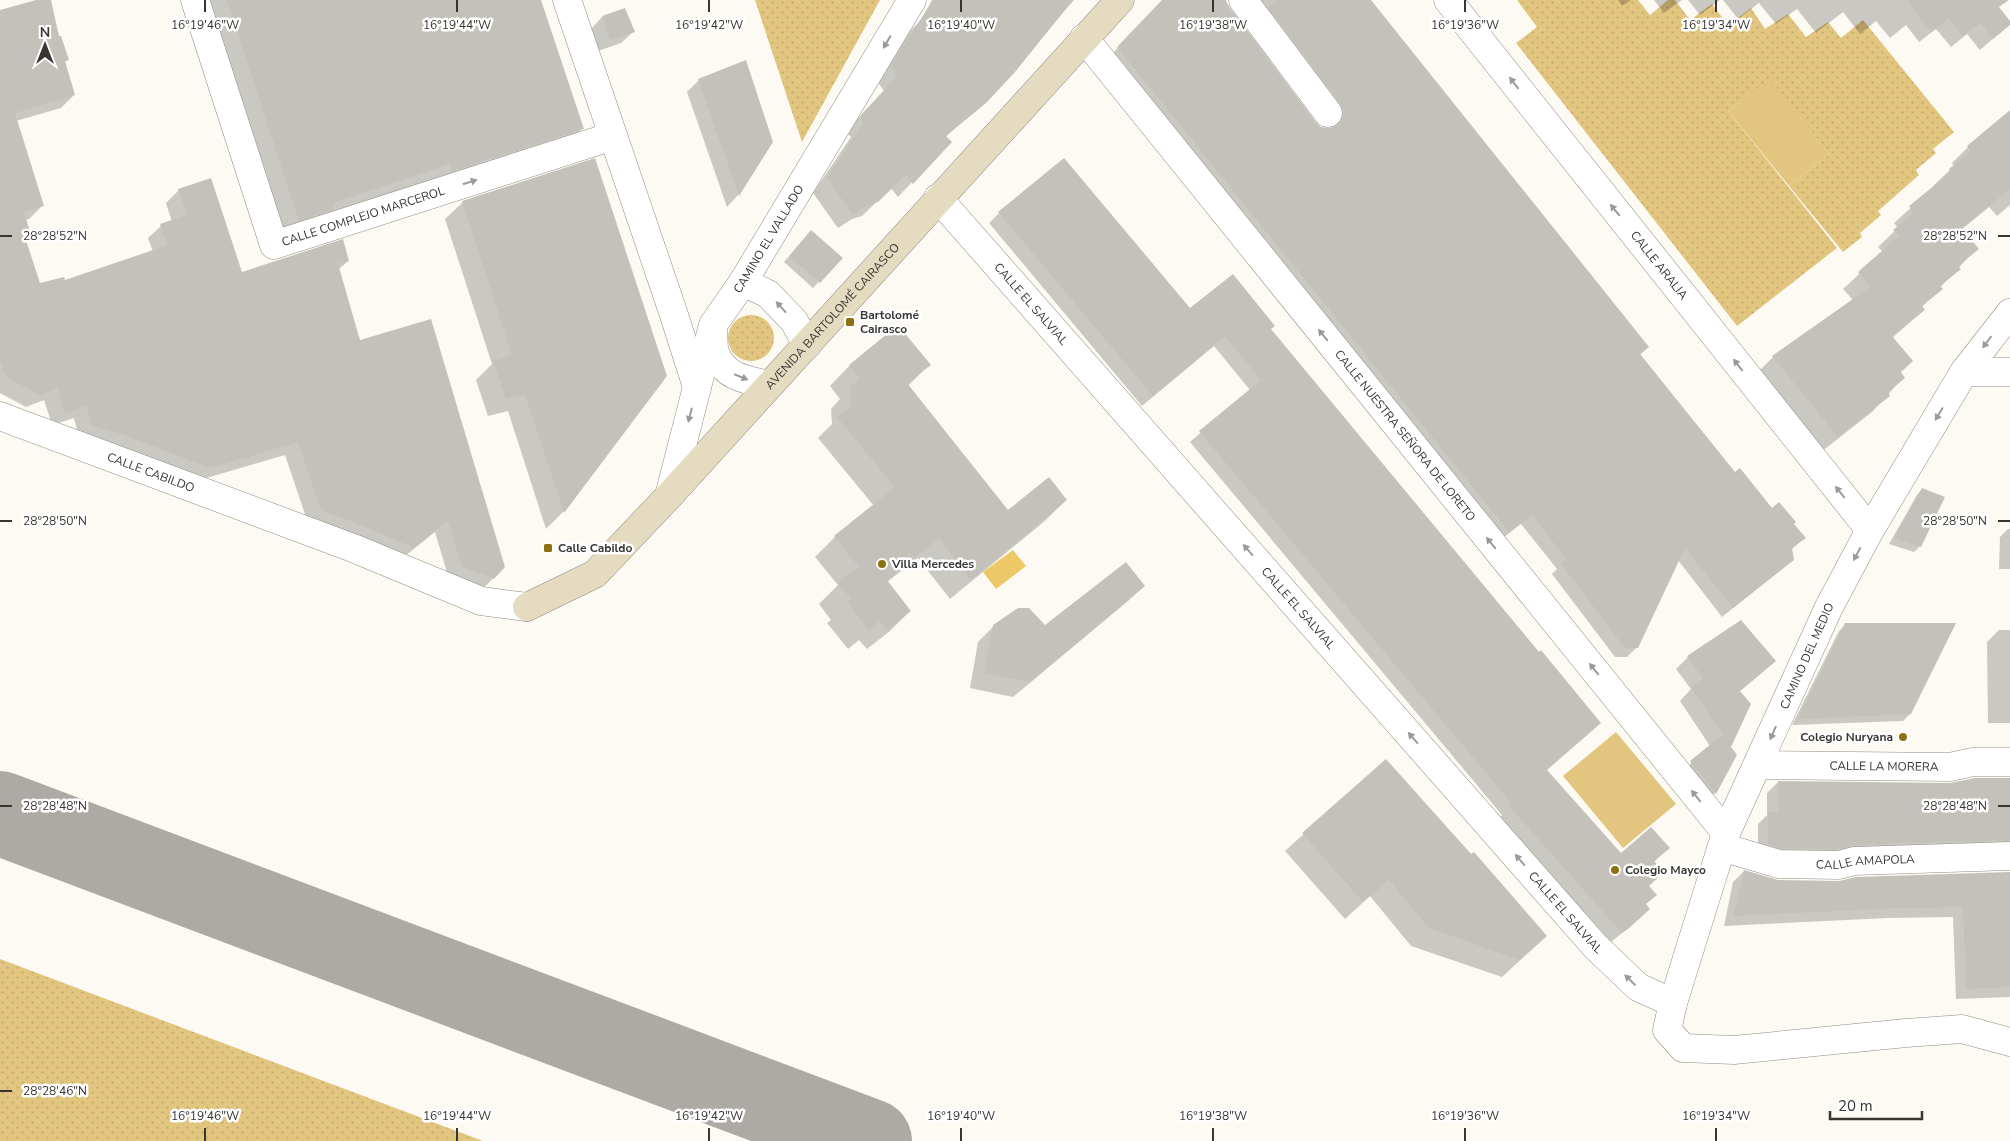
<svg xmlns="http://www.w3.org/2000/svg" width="2010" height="1141" font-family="'Nunito Sans',sans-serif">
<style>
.grass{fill:url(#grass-dots)}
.garden{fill:#e2c680}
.water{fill:#eec867}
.shadow{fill:#0003}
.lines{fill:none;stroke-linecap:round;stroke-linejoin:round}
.taxiway{stroke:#adaaa5;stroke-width:84}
.building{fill:#c4c1ba}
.street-casing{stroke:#8e8c85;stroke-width:29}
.secondary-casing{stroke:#8e8c85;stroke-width:29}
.street{stroke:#fff;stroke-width:28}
.secondary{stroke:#e5dbc0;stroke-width:28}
.oneway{fill:#9b9a99}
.ticks{fill:none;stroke:#373633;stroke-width:2}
.poi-dot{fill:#8e7014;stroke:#fff;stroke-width:2}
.labels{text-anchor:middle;stroke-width:5;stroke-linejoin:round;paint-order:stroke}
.street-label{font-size:12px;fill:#373633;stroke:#fff}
.poi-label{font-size:12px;font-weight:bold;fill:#373633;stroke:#fff;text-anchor:start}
.ticks-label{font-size:12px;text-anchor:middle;fill:#373633;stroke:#fff;stroke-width:5;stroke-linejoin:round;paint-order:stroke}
</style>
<defs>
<pattern id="grass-dots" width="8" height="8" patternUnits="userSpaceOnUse" patternTransform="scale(1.25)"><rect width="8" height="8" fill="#e2c680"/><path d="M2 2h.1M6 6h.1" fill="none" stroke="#c2ab6f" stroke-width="1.8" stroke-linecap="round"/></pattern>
</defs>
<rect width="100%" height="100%" fill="#fdfaf3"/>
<path class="grass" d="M 755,0 L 880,0 L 802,142 Z
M 1517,0 L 1638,0 L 1650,15 L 1668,0 L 1675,0 L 1690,20 L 1712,4 L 1728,25 L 1751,8 L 1765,29 L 1788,14 L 1806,37 L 1828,22 L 1841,38 L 1863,20 L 1954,132 L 1933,149 L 1936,153 L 1916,170 L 1919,175 L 1878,211 L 1881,215 L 1860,233 L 1862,237 L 1843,252 L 1789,186 L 1829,154 L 1770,80 L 1728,111 L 1837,248 L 1737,326 L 1516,43 L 1537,27 Z
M728 338a23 23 0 1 1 46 0a23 23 0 1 1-46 0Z
M 0,959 L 483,1141 L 0,1141 Z"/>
<path class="garden" d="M 1770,79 L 1829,154 L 1789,186 L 1728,111 Z
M 1616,732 L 1676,804 L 1623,848 L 1563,776 Z"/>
<path class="water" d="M 1013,550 L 1026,566 L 996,589 L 983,572 Z"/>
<path class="shadow" d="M 41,0 L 49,0 L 58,38 L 68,59 L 64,63 L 74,95 L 61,108 L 16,121 L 42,206 L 29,219 L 25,220 L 28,232 L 24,236 L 40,285 L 64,282 L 153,252 L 148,238 L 161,226 L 172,222 L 166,203 L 179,190 L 241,273 L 348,261 L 338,270 L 359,342 L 504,567 L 480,592 L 449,579 L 435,532 L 400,560 L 308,523 L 285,455 L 196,481 L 79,438 L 74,418 L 52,425 L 44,400 L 26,407 L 0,393 L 0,11 Z
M 203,0 L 540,0 L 582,129 L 565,146 L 282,237 Z
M 932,0 L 1074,0 L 985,102 L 945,137 L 950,142 L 898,197 L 891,188 L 862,216 L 852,219 L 838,228 L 813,193 L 851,137 L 846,132 L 849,128 L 884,91 L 877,81 L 908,33 L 922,19 Z
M 1164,0 L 1226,0 L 1229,10 L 1315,123 L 1322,129 L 1333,129 L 1334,121 L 1246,0 L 1369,0 L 1648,347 L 1640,355 L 1734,474 L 1772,510 L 1793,524 L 1804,538 L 1791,550 L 1782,569 L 1722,617 L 1678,560 L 1637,647 L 1627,657 L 1615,657 L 1552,574 L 1557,569 L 1521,524 L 1499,541 L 1108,58 Z
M 1618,0 L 1631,0 L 1622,6 Z
M 1654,0 L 1682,0 L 1664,13 Z
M 1688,0 L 1720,0 L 1700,15 Z
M 1723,0 L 1992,0 L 2010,24 L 1980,50 L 1967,34 L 1951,47 L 1936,29 L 1919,42 L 1906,25 L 1890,38 L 1876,21 L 1860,34 L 1843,12 L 1816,33 L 1797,9 L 1776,24 L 1759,3 L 1738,19 Z
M 602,17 L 633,32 L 621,43 L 598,51 L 591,29 Z
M 699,80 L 772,142 L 738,195 L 727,207 L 687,92 Z
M 2006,114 L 2010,119 L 2010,205 L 1997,216 L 1989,207 L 1961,230 L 1977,248 L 1922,307 L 1924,310 L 1892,338 L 1900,372 L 1903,378 L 1872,412 L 1821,452 L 1757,373 L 1773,357 L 1853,300 L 1843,289 L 1883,252 L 1878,247 L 1898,228 L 1894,223 L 1934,187 L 1933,186 L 1954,166 L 1952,163 L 1968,147 Z
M 463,202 L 666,376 L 563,512 L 546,529 L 508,411 L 488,416 L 476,380 L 492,364 L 445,219 Z
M 999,213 L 1190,310 L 1270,329 L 1539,653 L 1600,723 L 1546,770 L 1621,855 L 1668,848 L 1654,862 L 1645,905 L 1649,909 L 1638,920 L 1611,942 L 1499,818 L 1502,815 L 1190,442 L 1250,390 L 1214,346 L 1142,406 L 989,223 Z
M 806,237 L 841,258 L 813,288 L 784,262 Z
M 850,365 L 929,365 L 908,386 L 1008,511 L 1066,500 L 1046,520 L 950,599 L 918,558 L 887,582 L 910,611 L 890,631 L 867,649 L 859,640 L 848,649 L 827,623 L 831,620 L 819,604 L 838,585 L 815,557 L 835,537 L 874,506 L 818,438 L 832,424 L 831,409 L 840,399 L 830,386 Z
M 1922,489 L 1920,546 L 1914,552 L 1889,544 L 1917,495 Z
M 2008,529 L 2010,529 L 2010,569 L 1999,569 L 2000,537 Z
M 1144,586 L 1128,601 L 1013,697 L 970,688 L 978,642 L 994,626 L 1045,626 Z
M 1846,624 L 1910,714 L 1903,721 L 1792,725 L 1839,631 Z
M 1999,630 L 2010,630 L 2010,723 L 1988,723 L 1987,642 Z
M 1688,657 L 1775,661 L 1739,692 L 1750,704 L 1730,747 L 1735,756 L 1715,793 L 1704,805 L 1679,774 L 1710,746 L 1680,701 L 1691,689 L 1676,669 Z
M 1385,760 L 1546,936 L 1502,977 L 1411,946 L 1370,896 L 1345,919 L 1285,851 Z
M 2010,779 L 2010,856 L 1758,855 L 1758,824 L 1767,815 L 1767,793 L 1778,782 L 1950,784 Z
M 1744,871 L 1778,881 L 1839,882 L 2010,873 L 2010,997 L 1956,999 L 1953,917 L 1888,918 L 1724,926 L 1733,882 Z"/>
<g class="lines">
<path class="taxiway" d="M 0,813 L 870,1141"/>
</g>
<path class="building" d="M 36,0 L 51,0 L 59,36 L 61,36 L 69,60 L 65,61 L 75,95 L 15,113 L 44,206 L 24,212 L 30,232 L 24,234 L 40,283 L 64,277 L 65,280 L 168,245 L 160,224 L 187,215 L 178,189 L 211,178 L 242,272 L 343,239 L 349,261 L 338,264 L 360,340 L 431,319 L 505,567 L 494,579 L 462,567 L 448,520 L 414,548 L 363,526 L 321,510 L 298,442 L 210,468 L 124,435 L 91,425 L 87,406 L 65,413 L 57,388 L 40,395 L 6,377 L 0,361 L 0,10 Z
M 227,0 L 541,0 L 584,129 L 452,171 L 450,164 L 333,203 L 334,209 L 299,221 Z
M 933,0 L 1073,0 L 1015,72 L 986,103 L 946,136 L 952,142 L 913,184 L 906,175 L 878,202 L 868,205 L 853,215 L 827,178 L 864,122 L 860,117 L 863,113 L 897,76 L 891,66 Z
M 1162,0 L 1225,0 L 1231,9 L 1316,122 L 1321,127 L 1329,128 L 1337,126 L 1342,120 L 1344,112 L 1341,104 L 1268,7 L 1277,0 L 1371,0 L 1649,347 L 1640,354 L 1735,472 L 1740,468 L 1772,508 L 1779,502 L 1796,522 L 1794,524 L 1806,538 L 1792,548 L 1794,560 L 1733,608 L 1685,548 L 1638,648 L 1625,648 L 1561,564 L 1566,559 L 1532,515 L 1509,532 L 1117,47 Z
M 1907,0 L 2009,0 L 1999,7 L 2010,21 L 2010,25 L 1993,39 L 1980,23 L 1963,36 L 1949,18 L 1931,32 Z
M 625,8 L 635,32 L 610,40 L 602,16 Z
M 746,60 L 773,142 L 739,196 L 698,79 Z
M 2010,110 L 2010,189 L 1962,228 L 1979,249 L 1958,266 L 1961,269 L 1940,286 L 1943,289 L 1922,306 L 1925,310 L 1892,336 L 1913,361 L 1901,372 L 1905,378 L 1888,392 L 1890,396 L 1838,437 L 1772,356 L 1870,287 L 1858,272 L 1899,236 L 1893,230 L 1914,213 L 1909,206 L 1951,172 L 1949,169 L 1971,151 L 1967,146 Z
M 595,158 L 667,376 L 564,513 L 525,394 L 506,399 L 493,361 L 512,355 L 462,201 Z
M 1064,158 L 1190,308 L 1233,274 L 1275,326 L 1271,329 L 1539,652 L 1541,650 L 1601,723 L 1547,770 L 1621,853 L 1651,827 L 1670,848 L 1654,861 L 1664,872 L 1649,886 L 1657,895 L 1646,904 L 1650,909 L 1629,928 L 1622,933 L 1509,806 L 1512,804 L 1199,431 L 1261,380 L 1225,336 L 1153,396 L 998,212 Z
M 811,230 L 843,258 L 820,283 L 789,256 Z
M 898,325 L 931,365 L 907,383 L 1008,510 L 1049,477 L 1067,500 L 971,580 L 939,538 L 887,580 L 911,611 L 887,630 L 880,621 L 869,630 L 847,602 L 851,599 L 838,583 L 859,567 L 834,536 L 895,487 L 837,417 L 852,405 L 850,387 L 860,379 L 849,365 Z
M 1922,488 L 1945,497 L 1921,547 L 1894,538 Z
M 1126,562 L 1145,586 L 1030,682 L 984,673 L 993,625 L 1018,608 L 1029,608 L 1045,625 Z
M 1741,620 L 1776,661 L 1740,691 L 1751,704 L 1731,747 L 1691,688 L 1703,678 L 1687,656 Z
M 1845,623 L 1956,623 L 1911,714 L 1798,719 Z
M 1722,735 L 1737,755 L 1716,794 L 1690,761 Z
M 1386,759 L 1471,854 L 1474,852 L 1547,936 L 1520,960 L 1429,928 L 1389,880 L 1363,902 L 1302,833 Z
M 1975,778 L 2010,778 L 2010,840 L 1854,845 L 1837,849 L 1781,848 L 1768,844 L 1768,812 L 1778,812 L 1778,781 L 1950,783 Z
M 1744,870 L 1778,880 L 1839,881 L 1856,877 L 2010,872 L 2010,987 L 1966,989 L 1963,907 L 1899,908 L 1733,916 Z"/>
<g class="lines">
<defs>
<g id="street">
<path id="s1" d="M 195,0 L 274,245 L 613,136"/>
<path d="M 567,0 L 673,312 L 697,387"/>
<path d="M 1243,0 L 1328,113"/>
<path id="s2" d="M 1448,0 L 1870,530"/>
<path id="s3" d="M 1084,38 L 1726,833"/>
<path id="s4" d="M 938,198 L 1595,946 L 1638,987 L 1673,1003"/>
<path d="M 743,282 L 768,294 L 794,321 L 807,345"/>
<path d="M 2010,313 L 1964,372 L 1870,530 L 1829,607 L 1726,833 L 1673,1003 L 1667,1030 L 1683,1048 L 1734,1050 L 1906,1033 L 1962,1029 L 2010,1042"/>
<path d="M 713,330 C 714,337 713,347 715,353 C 725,378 747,380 770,385"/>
<path d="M 1964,372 L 2010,372"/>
<path id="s5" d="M 0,416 L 353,548 L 481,601 L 527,607"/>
<path id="s6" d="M 669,496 L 713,325 L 743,282 L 912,0"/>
<path id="s7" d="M 1758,765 L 1950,767 L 1973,762 L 2010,762"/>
<path id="s8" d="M 1722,847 L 1779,864 L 1839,865 L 1854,861 L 2010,856"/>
</g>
<g id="secondary">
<path id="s9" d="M 527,607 L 595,574 L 669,496 L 1120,0"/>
</g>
</defs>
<use href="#street" class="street-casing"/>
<use href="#secondary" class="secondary-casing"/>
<use href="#street" class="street"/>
<use href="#secondary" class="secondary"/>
</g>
<defs><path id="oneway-solid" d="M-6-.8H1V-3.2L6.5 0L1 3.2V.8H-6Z" transform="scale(1.25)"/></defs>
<g class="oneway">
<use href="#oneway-solid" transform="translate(887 42) rotate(120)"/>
<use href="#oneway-solid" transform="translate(1514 83) rotate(-128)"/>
<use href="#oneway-solid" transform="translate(470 182) rotate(-18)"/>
<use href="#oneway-solid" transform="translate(1615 210) rotate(-129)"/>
<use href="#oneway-solid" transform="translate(781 307) rotate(-132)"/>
<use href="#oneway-solid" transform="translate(1323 335) rotate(-129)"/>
<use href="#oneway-solid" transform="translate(1987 342) rotate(127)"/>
<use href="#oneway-solid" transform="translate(1738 365) rotate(-128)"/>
<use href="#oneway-solid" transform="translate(741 377) rotate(22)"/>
<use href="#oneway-solid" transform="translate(1939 414) rotate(121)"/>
<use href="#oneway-solid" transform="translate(690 415) rotate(104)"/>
<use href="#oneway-solid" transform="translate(1840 492) rotate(-129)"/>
<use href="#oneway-solid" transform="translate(1491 543) rotate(-129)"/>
<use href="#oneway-solid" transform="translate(1248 550) rotate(-131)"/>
<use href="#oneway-solid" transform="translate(1857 554) rotate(118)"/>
<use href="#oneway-solid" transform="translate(1594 669) rotate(-129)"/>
<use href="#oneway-solid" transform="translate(1773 733) rotate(114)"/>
<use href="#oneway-solid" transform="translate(1413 738) rotate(-131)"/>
<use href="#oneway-solid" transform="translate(1696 796) rotate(-129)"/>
<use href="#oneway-solid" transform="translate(1520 860) rotate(-131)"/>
<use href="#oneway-solid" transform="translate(1630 980) rotate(-136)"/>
</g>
<path class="ticks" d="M 205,0 L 205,12M 457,0 L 457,12M 709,0 L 709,12M 961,0 L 961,12M 1213,0 L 1213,12M 1465,0 L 1465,12M 1716,0 L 1716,12M 0,236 L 12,236M 1998,236 L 2010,236M 0,521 L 12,521M 1998,521 L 2010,521M 0,806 L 12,806M 1998,806 L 2010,806M 0,1091 L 12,1091M 205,1128 L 205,1141M 457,1128 L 457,1141M 709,1128 L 709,1141M 961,1128 L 961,1141M 1213,1128 L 1213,1141M 1465,1128 L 1465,1141M 1716,1128 L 1716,1141"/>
<g class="poi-dot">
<rect x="845" y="317" width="10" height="10" rx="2.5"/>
<rect x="543" y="543" width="10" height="10" rx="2.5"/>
<circle cx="882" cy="564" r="5"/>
<circle cx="1903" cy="737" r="5"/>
<circle cx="1615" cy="870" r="5"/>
</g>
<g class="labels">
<g class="street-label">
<text dy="4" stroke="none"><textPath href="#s1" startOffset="351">CALLE COMPLEJO MARCEROL</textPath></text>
<text dy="4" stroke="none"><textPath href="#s6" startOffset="279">CAMINO EL VALLADO</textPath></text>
<text dy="4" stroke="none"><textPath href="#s2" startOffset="339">CALLE ARALIA</textPath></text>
<text dy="4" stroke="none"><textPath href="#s4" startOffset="141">CALLE EL SALVIAL</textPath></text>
<text dy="4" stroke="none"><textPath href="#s9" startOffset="426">AVENIDA BARTOLOMÉ CAIRASCO</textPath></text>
<text dy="4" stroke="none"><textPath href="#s3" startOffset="511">CALLE NUESTRA SEÑORA DE LORETO</textPath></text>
<text dy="4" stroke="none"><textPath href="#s5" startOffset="161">CALLE CABILDO</textPath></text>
<text dy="4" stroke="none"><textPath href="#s4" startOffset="546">CALLE EL SALVIAL</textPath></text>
<text transform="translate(1807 656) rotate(-66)" y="4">CAMINO DEL MEDIO</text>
<text dy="4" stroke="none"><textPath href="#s7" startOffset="126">CALLE LA MORERA</textPath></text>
<text dy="4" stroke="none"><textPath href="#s8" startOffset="146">CALLE AMAPOLA</textPath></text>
<text dy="4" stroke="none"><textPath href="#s4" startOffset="951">CALLE EL SALVIAL</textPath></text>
</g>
<g class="poi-label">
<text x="860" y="319">Bartolomé<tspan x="860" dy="14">Cairasco</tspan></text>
<text x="558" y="552">Calle Cabildo</text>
<text x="892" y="568">Villa Mercedes</text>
<text x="1893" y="741" text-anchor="end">Colegio Nuryana</text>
<text x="1625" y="874">Colegio Mayco</text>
</g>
</g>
<g class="ticks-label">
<text x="205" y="29">16°19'46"W</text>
<text x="457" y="29">16°19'44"W</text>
<text x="709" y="29">16°19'42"W</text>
<text x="961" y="29">16°19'40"W</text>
<text x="1213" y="29">16°19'38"W</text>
<text x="1465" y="29">16°19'36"W</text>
<text x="1716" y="29">16°19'34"W</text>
<text x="55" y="240">28°28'52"N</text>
<text x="1955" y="240">28°28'52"N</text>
<text x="55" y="525">28°28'50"N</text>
<text x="1955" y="525">28°28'50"N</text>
<text x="55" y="810">28°28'48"N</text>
<text x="1955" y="810">28°28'48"N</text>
<text x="55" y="1095">28°28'46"N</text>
<text x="205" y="1120">16°19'46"W</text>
<text x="457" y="1120">16°19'44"W</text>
<text x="709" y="1120">16°19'42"W</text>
<text x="961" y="1120">16°19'40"W</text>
<text x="1213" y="1120">16°19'38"W</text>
<text x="1465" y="1120">16°19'36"W</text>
<text x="1716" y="1120">16°19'34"W</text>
</g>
<g transform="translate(45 45)" stroke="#ffffff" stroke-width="4" paint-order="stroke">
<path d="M0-4L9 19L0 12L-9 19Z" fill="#373633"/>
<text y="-8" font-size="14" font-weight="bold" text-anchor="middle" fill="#373633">N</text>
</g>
<path d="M1830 1111v8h92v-8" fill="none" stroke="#373633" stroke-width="2.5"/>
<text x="1838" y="1111" font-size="15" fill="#373633" stroke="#ffffff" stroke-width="4" paint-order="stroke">20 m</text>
</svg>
